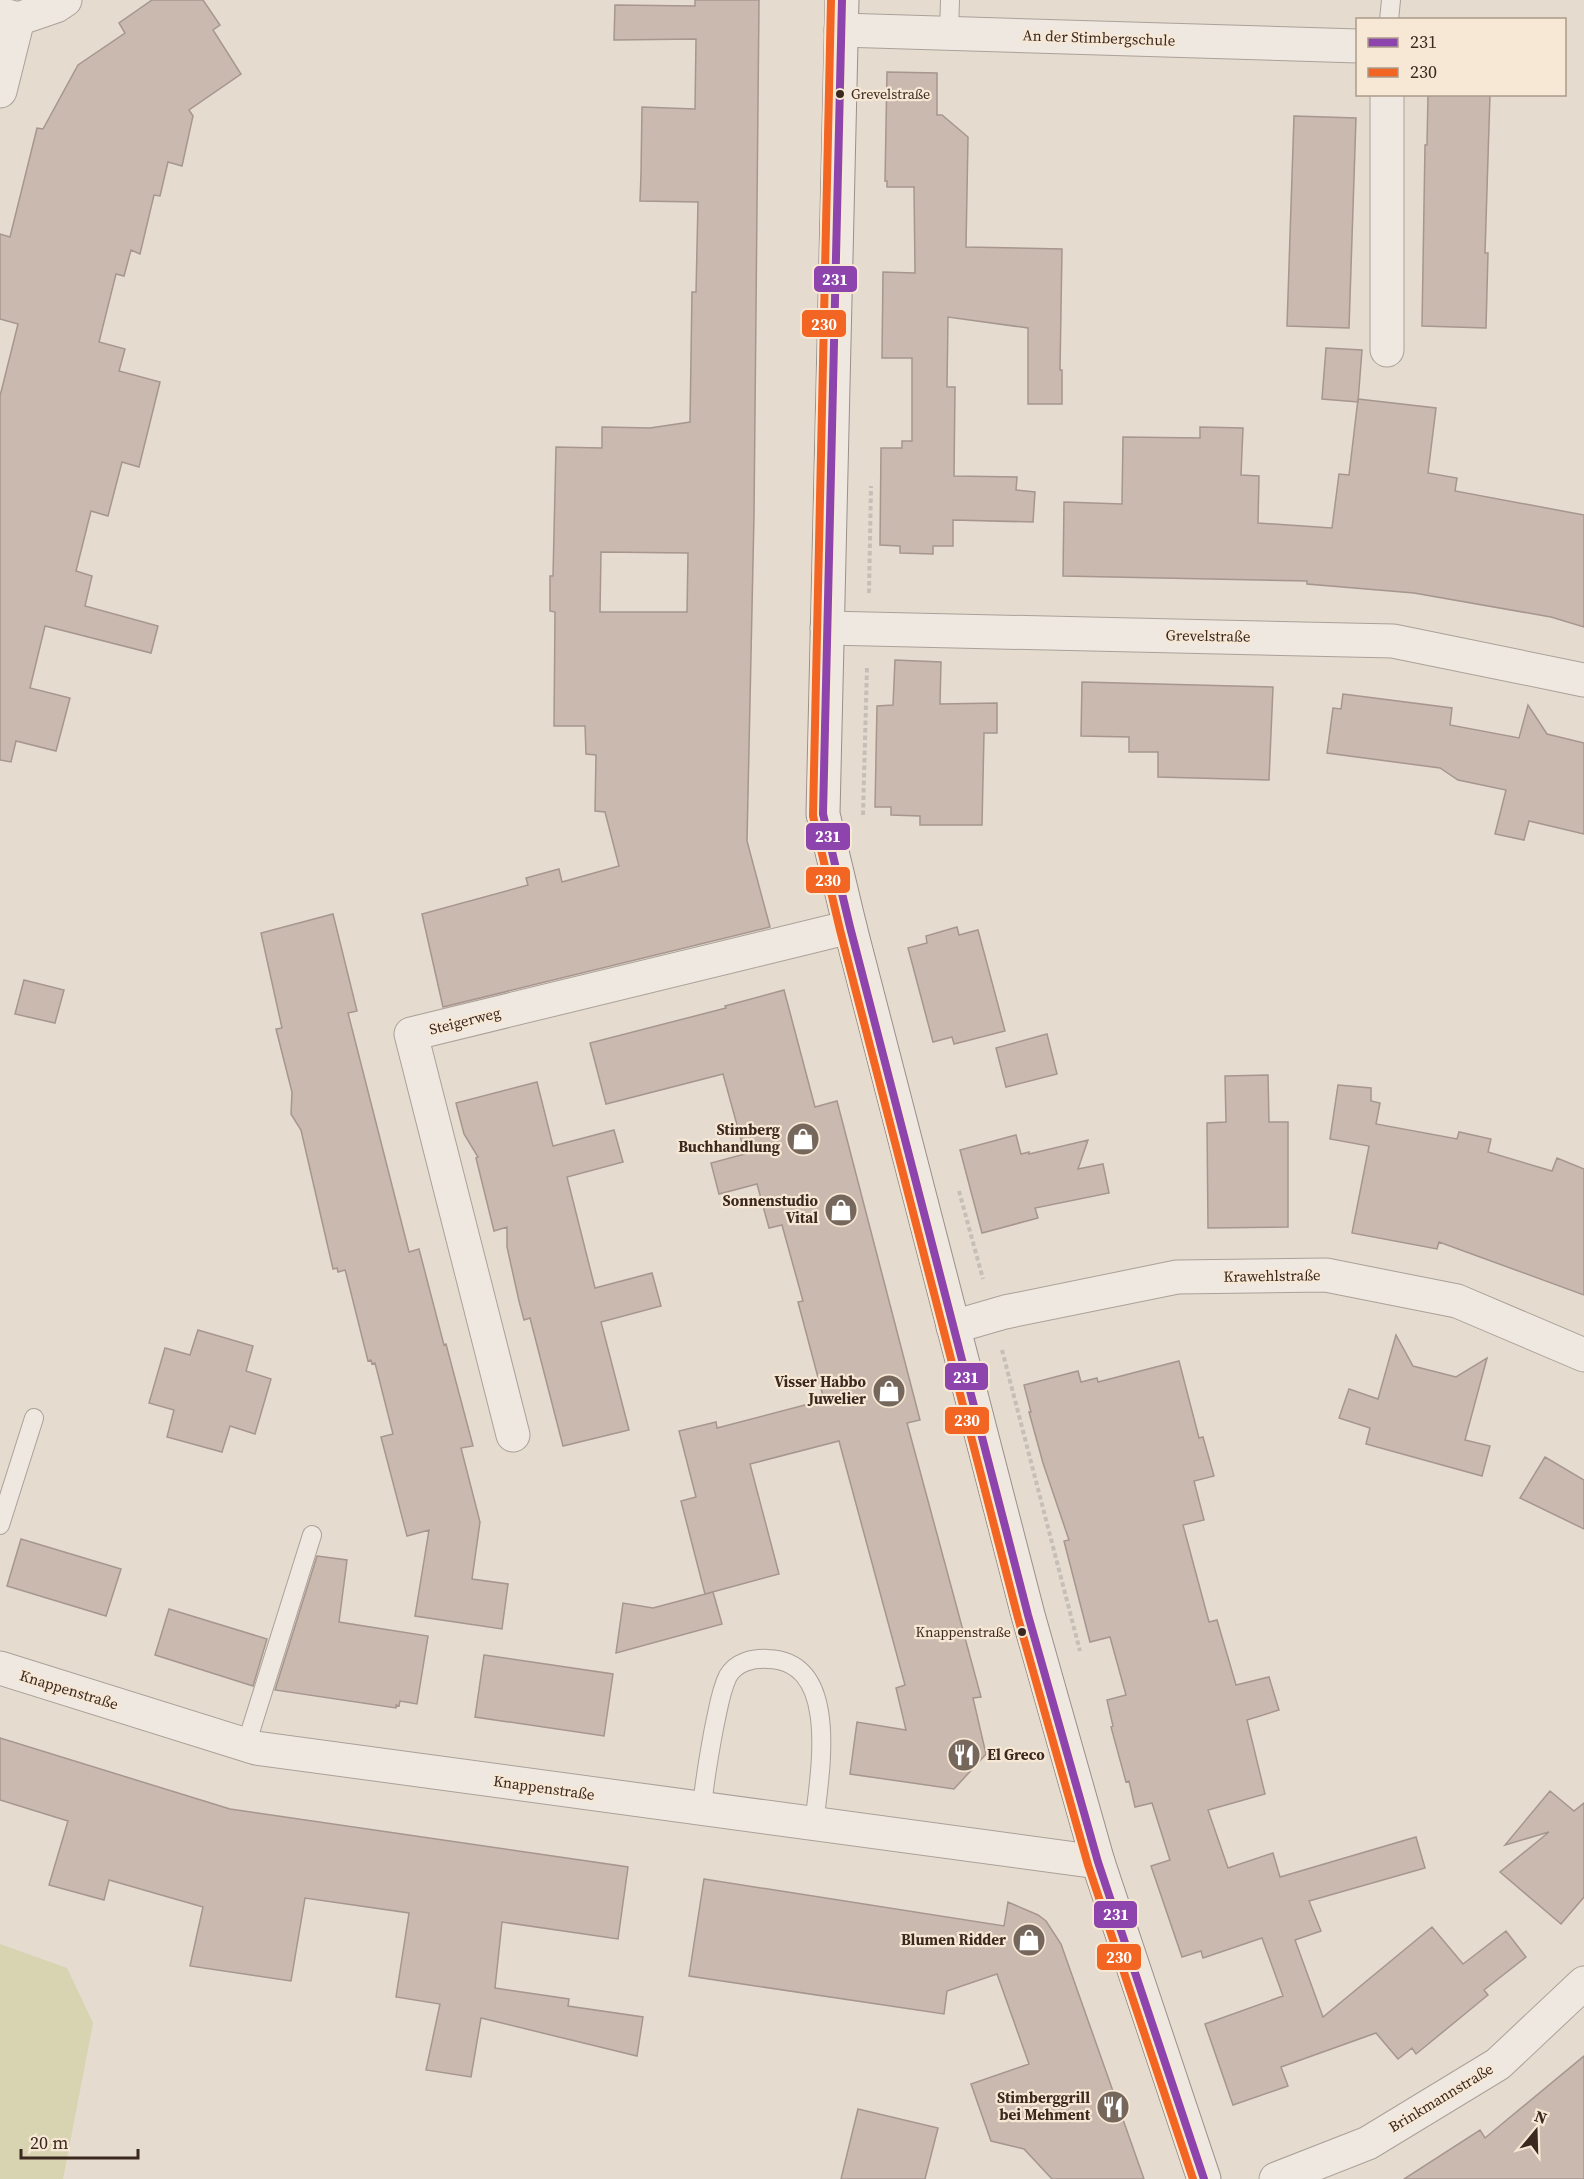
<svg xmlns="http://www.w3.org/2000/svg" width="1584" height="2179" font-family="'Source Serif 4',serif">
<style>
.green{fill:#d8d3b1}
.building{fill:#cab9af;stroke:#a6968e;stroke-width:1.5;fill-rule:evenodd}
.lines{fill:none;stroke-linecap:round;stroke-linejoin:round}
.lane-casing{stroke:#aba198;stroke-width:20}
.street-casing{stroke:#aba198;stroke-width:35}
.secondary-casing{stroke:#9b9088;stroke-width:35}
.path{stroke:#c6bfb8;stroke-width:4;stroke-dasharray:4.5 3;stroke-linecap:butt}
.lane{stroke:#eee8e1;stroke-width:18}
.street{stroke:#eee8e1;stroke-width:33}
.secondary{stroke:#eee8e1;stroke-width:33}
.bus-1-casing{stroke:#f7e8d5;stroke-width:12}
.bus-2-casing{stroke:#f7e8d5;stroke-width:12}
.bus-1{stroke:#8e44ad;stroke-width:8}
.bus-2{stroke:#f26522;stroke-width:8}
.bus-dot{fill:#3b281f;stroke:#f7e8d5;stroke-width:2}
.labels{text-anchor:middle;stroke-width:4.5;stroke-linejoin:round;paint-order:stroke}
.bus-label{font-size:14px;fill:#3b281f;stroke:#f7e8d5;text-anchor:start}
.street-label{font-size:15px;fill:#3b281f;stroke:#f7e8d5}
.poi-label{font-size:15px;font-weight:bold;fill:#3b281f;stroke:#f7e8d5;text-anchor:end}
.line-badge{stroke:#f7e8d5;stroke-width:2}
.badge-label{font-size:16px;text-anchor:middle;font-weight:bold;fill:#fff}
</style>
<rect width="100%" height="100%" fill="#e5dbcf"/>
<path class="green" d="M 0,1944 L 67,1968 L 93,2023 L 63,2179 L 0,2179 Z"/>
<path class="building" d="M 152,0 L 203,0 L 220,25 L 213,30 L 241,74 L 189,110 L 193,116 L 182,166 L 168,162 L 160,196 L 154,195 L 140,254 L 131,250 L 124,276 L 116,274 L 99,342 L 125,349 L 119,371 L 160,382 L 139,467 L 122,462 L 108,516 L 91,511 L 76,571 L 92,576 L 85,606 L 158,626 L 151,653 L 45,626 L 30,688 L 70,698 L 56,751 L 16,741 L 11,762 L 0,760 L 0,396 L 18,324 L 0,319 L 0,234 L 10,237 L 37,128 L 43,129 L 78,65 L 125,33 L 119,23 Z
M 695,0 L 759,0 L 754,515 L 747,841 L 770,927 L 443,1007 L 422,914 L 528,885 L 526,878 L 559,869 L 562,882 L 619,866 L 605,812 L 595,811 L 596,755 L 586,754 L 585,726 L 554,726 L 555,612 L 550,611 L 550,576 L 553,576 L 556,447 L 602,448 L 602,427 L 650,428 L 690,422 L 692,292 L 696,292 L 698,202 L 640,201 L 641,174 L 642,107 L 695,109 L 696,39 L 614,40 L 615,5 L 695,6 ZM 601,552 L 688,553 L 687,612 L 600,612 Z
M 887,72 L 937,73 L 937,115 L 942,115 L 968,137 L 966,247 L 1062,249 L 1060,370 L 1062,370 L 1062,404 L 1028,404 L 1028,328 L 948,317 L 947,387 L 955,387 L 954,476 L 1017,477 L 1016,490 L 1035,492 L 1033,522 L 953,520 L 953,546 L 933,546 L 933,554 L 900,553 L 900,546 L 880,545 L 881,448 L 902,448 L 902,441 L 912,441 L 912,358 L 882,358 L 883,272 L 915,273 L 914,187 L 887,187 L 887,181 L 885,181 Z
M 1428,94 L 1490,94 L 1485,253 L 1488,253 L 1486,328 L 1422,326 L 1425,145 L 1427,145 Z
M 1294,116 L 1356,118 L 1349,328 L 1287,326 Z
M 1326,348 L 1362,350 L 1358,402 L 1322,399 Z
M 1358,399 L 1436,408 L 1428,473 L 1457,478 L 1455,491 L 1584,515 L 1584,627 L 1551,617 L 1414,593 L 1307,584 L 1307,581 L 1063,576 L 1064,502 L 1122,504 L 1123,437 L 1200,438 L 1200,427 L 1243,428 L 1241,475 L 1259,476 L 1258,523 L 1332,528 L 1339,474 L 1349,475 Z
M 895,660 L 941,662 L 940,704 L 997,703 L 997,733 L 984,733 L 982,825 L 920,825 L 920,816 L 891,815 L 891,807 L 875,807 L 877,706 L 893,705 Z
M 1082,682 L 1273,687 L 1269,780 L 1158,777 L 1158,752 L 1129,752 L 1129,737 L 1081,736 Z
M 1343,694 L 1452,708 L 1450,725 L 1519,738 L 1528,705 L 1547,734 L 1584,743 L 1584,834 L 1529,821 L 1524,840 L 1495,834 L 1506,790 L 1458,780 L 1440,768 L 1327,753 L 1333,708 L 1341,709 Z
M 333,914 L 357,1011 L 348,1013 L 409,1252 L 419,1249 L 444,1345 L 446,1344 L 473,1446 L 461,1448 L 480,1522 L 472,1579 L 508,1584 L 502,1629 L 415,1616 L 429,1530 L 407,1536 L 381,1437 L 393,1434 L 375,1363 L 372,1364 L 371,1360 L 368,1361 L 346,1273 L 345,1270 L 338,1272 L 337,1268 L 333,1269 L 301,1130 L 291,1114 L 292,1092 L 276,1029 L 282,1028 L 261,933 Z
M 957,927 L 959,935 L 978,930 L 1005,1031 L 954,1044 L 952,1037 L 933,1042 L 908,948 L 927,943 L 926,936 Z
M 24,980 L 64,990 L 55,1023 L 15,1014 Z
M 784,990 L 815,1107 L 837,1101 L 920,1420 L 907,1423 L 981,1697 L 973,1698 L 986,1754 L 954,1789 L 850,1774 L 857,1722 L 906,1730 L 896,1688 L 905,1685 L 839,1441 L 750,1464 L 779,1574 L 705,1594 L 681,1501 L 696,1497 L 679,1431 L 716,1422 L 717,1428 L 824,1400 L 798,1302 L 803,1301 L 782,1225 L 769,1228 L 757,1184 L 719,1194 L 711,1163 L 745,1154 L 723,1074 L 606,1104 L 590,1043 L 726,1008 L 725,1006 Z
M 1047,1034 L 1057,1074 L 1006,1087 L 996,1048 Z
M 1268,1075 L 1269,1122 L 1288,1122 L 1288,1227 L 1208,1228 L 1207,1123 L 1226,1122 L 1225,1076 Z
M 537,1082 L 553,1146 L 614,1130 L 623,1162 L 567,1177 L 595,1288 L 652,1273 L 661,1306 L 601,1322 L 629,1430 L 563,1446 L 530,1318 L 524,1320 L 519,1301 L 507,1247 L 507,1227 L 494,1231 L 476,1158 L 478,1157 L 464,1134 L 456,1103 Z
M 1338,1085 L 1371,1088 L 1371,1101 L 1380,1103 L 1376,1124 L 1457,1139 L 1459,1132 L 1491,1139 L 1488,1152 L 1552,1171 L 1557,1158 L 1584,1169 L 1584,1295 L 1439,1242 L 1437,1249 L 1352,1233 L 1369,1146 L 1330,1139 Z
M 1016,1135 L 1021,1154 L 1029,1152 L 1029,1154 L 1088,1140 L 1078,1169 L 1103,1164 L 1109,1193 L 1035,1208 L 1038,1218 L 982,1233 L 960,1150 Z
M 198,1330 L 253,1346 L 246,1371 L 271,1379 L 255,1434 L 230,1426 L 222,1452 L 167,1437 L 174,1410 L 149,1403 L 165,1348 L 190,1355 Z
M 1396,1335 L 1413,1366 L 1456,1377 L 1487,1358 L 1465,1440 L 1490,1446 L 1482,1476 L 1366,1444 L 1370,1428 L 1339,1418 L 1349,1389 L 1378,1399 Z
M 1179,1361 L 1199,1438 L 1203,1437 L 1214,1476 L 1194,1481 L 1204,1520 L 1183,1525 L 1209,1622 L 1217,1620 L 1236,1685 L 1269,1677 L 1279,1710 L 1247,1720 L 1265,1794 L 1208,1810 L 1228,1868 L 1273,1853 L 1280,1877 L 1416,1837 L 1425,1868 L 1309,1901 L 1321,1931 L 1295,1940 L 1323,2017 L 1432,1927 L 1463,1964 L 1506,1931 L 1526,1957 L 1484,1990 L 1488,1995 L 1416,2054 L 1412,2048 L 1398,2059 L 1376,2033 L 1281,2067 L 1288,2086 L 1233,2105 L 1205,2024 L 1283,1996 L 1262,1938 L 1203,1958 L 1201,1951 L 1182,1957 L 1151,1866 L 1170,1860 L 1152,1803 L 1135,1807 L 1129,1781 L 1126,1782 L 1111,1727 L 1113,1726 L 1107,1700 L 1126,1695 L 1110,1637 L 1090,1642 L 1064,1541 L 1069,1540 L 1043,1463 L 1029,1412 L 1031,1412 L 1024,1385 L 1078,1371 L 1081,1382 L 1097,1378 L 1098,1382 Z
M 1545,1457 L 1584,1480 L 1584,1529 L 1520,1498 Z
M 21,1539 L 121,1569 L 106,1616 L 7,1586 Z
M 317,1556 L 347,1560 L 339,1622 L 428,1636 L 417,1704 L 400,1701 L 399,1706 L 396,1705 L 396,1708 L 275,1690 Z
M 713,1592 L 722,1624 L 616,1653 L 623,1603 L 653,1608 Z
M 169,1609 L 267,1639 L 253,1686 L 155,1655 Z
M 484,1655 L 613,1674 L 604,1736 L 475,1717 Z
M 0,1738 L 230,1809 L 628,1867 L 618,1939 L 502,1922 L 495,1988 L 569,1999 L 568,2006 L 643,2017 L 637,2056 L 481,2018 L 471,2077 L 426,2070 L 440,2004 L 396,1997 L 409,1913 L 305,1898 L 291,1981 L 190,1966 L 203,1907 L 109,1880 L 104,1900 L 49,1885 L 68,1821 L 0,1800 Z
M 1550,1791 L 1574,1811 L 1584,1803 L 1584,1897 L 1561,1924 L 1500,1872 L 1549,1832 L 1505,1845 Z
M 704,1879 L 1004,1926 L 1008,1902 L 1038,1915 L 1046,1921 L 1061,1944 L 1144,2179 L 1052,2179 L 1024,2149 L 991,2141 L 971,2084 L 1029,2064 L 997,1974 L 947,1991 L 944,2014 L 689,1976 Z
M 1584,2056 L 1584,2179 L 1404,2179 L 1480,2130 L 1485,2138 Z
M 858,2109 L 938,2128 L 925,2179 L 841,2179 Z"/>
<g class="lines">
<defs>
<path id="lane" d="M 1389,20 L 1391,0
M 949,33 L 950,0
M 0,1525 L 34,1418
M 246,1745 L 312,1535
M 702,1809 C 704,1782 709,1755 714,1728 C 718,1711 720,1692 728,1676 C 736,1662 753,1658 768,1659 C 842,1661 819,1777 814,1825"/>
<path id="street" d="M 0,14 L 18,19 L 56,6 L 65,0
M 841,30 L 1358,46
M 0,91 L 18,19
M 1387,350 L 1387,94
M 827,628 L 1393,641 L 1584,680
M 953,1327 L 1005,1312 L 1177,1277 L 1326,1275 L 1457,1301 L 1584,1355
M 513,1435 L 411,1034 L 850,927
M 0,1668 L 256,1748 L 1098,1862
M 1276,2179 L 1368,2143 L 1498,2064 L 1584,1983"/>
<path id="secondary" d="M 842,0 L 823,814 L 850,927 L 1028,1615 L 1098,1862 L 1204,2179"/>
</defs>
<use href="#lane" class="lane-casing"/>
<use href="#street" class="street-casing"/>
<use href="#secondary" class="secondary-casing"/>
<path class="path" d="M 869,593 L 871,486
M 863,815 L 867,666
M 959,1191 L 983,1279
M 1002,1350 L 1080,1651"/>
<use href="#lane" class="lane"/>
<use href="#street" class="street"/>
<use href="#secondary" class="secondary"/>
<defs>
<path id="bus-1" d="M 842,0 L 823,814 L 850,927 L 1028,1615 L 1098,1862 L 1204,2179"/>
<path id="bus-2" d="M 831,0 L 813,816 L 840,930 L 1018,1618 L 1088,1865 L 1193,2179"/>
</defs>
<use href="#bus-1" class="bus-1-casing"/>
<use href="#bus-2" class="bus-2-casing"/>
<use href="#bus-1" class="bus-1"/>
<use href="#bus-2" class="bus-2"/>
</g>
<defs>
<symbol id="shop-disc" viewBox="-11 -11 22 22"><circle r="9.5" fill="#76675d" stroke="#f7e8d5"/><path d="M-5-2.5h2.3a2.7 3.5 0 0 1 5.4 0H5L5.5 6h-11ZM-1.5-2.5h3a1.5 2.3 0 0 0-3 0Z" fill="#fff"/></symbol>
<symbol id="restaurant-disc" viewBox="-11 -11 22 22"><circle r="9.5" fill="#76675d" stroke="#f7e8d5"/><path d="M-5-6h1v4h1v-4h1v4h1v-4h1v5L-1.5 .5V6h-2V.5L-5-1ZM5-6V6H3V1.5H1.5Q1.5-4 5-6Z" fill="#fff"/></symbol>
</defs>
<g fill-rule="evenodd">
<use href="#shop-disc" x="784" y="1120" width="38" height="38"/>
<use href="#shop-disc" x="822" y="1191" width="38" height="38"/>
<use href="#shop-disc" x="870" y="1372" width="38" height="38"/>
<use href="#restaurant-disc" x="945" y="1736" width="38" height="38"/>
<use href="#shop-disc" x="1010" y="1921" width="38" height="38"/>
<use href="#restaurant-disc" x="1094" y="2088" width="38" height="38"/>
</g>
<g class="bus-dot">
<circle cx="840" cy="94" r="5"/>
<circle cx="1022" cy="1632" r="5"/>
</g>
<g class="labels">
<g class="bus-label">
<text x="851" y="99">Grevelstraße</text>
<text x="1011" y="1637" text-anchor="end">Knappenstraße</text>
</g>
<g class="street-label">
<text transform="translate(1099 38) rotate(2)" y="5">An der Stimbergschule</text>
<text transform="translate(1208 636) rotate(1)" y="5">Grevelstraße</text>
<text transform="translate(465 1021) rotate(-14)" y="5">Steigerweg</text>
<text transform="translate(1272 1276) rotate(-1)" y="5">Krawehlstraße</text>
<text transform="translate(69 1690) rotate(17)" y="5">Knappenstraße</text>
<text transform="translate(544 1788) rotate(8)" y="5">Knappenstraße</text>
<text transform="translate(1441 2098) rotate(-31)" y="5">Brinkmannstraße</text>
</g>
<g class="poi-label">
<text x="780" y="1135">Stimberg<tspan x="780" dy="17">Buchhandlung</tspan></text>
<text x="818" y="1206">Sonnenstudio<tspan x="818" dy="17">Vital</tspan></text>
<text x="866" y="1387">Visser Habbo<tspan x="866" dy="17">Juwelier</tspan></text>
<text x="987" y="1760" text-anchor="start">El Greco</text>
<text x="1006" y="1945">Blumen Ridder</text>
<text x="1090" y="2103">Stimberggrill<tspan x="1090" dy="17">bei Mehment</tspan></text>
</g>
</g>
<g class="line-badge">
<rect x="813" y="265" width="45" height="28" rx="6" fill="#8e44ad"/>
<rect x="801" y="309" width="46" height="29" rx="6" fill="#f26522"/>
<rect x="805" y="822" width="46" height="29" rx="6" fill="#8e44ad"/>
<rect x="805" y="866" width="46" height="28" rx="6" fill="#f26522"/>
<rect x="944" y="1362" width="45" height="29" rx="6" fill="#8e44ad"/>
<rect x="944" y="1406" width="46" height="29" rx="6" fill="#f26522"/>
<rect x="1093" y="1900" width="45" height="29" rx="6" fill="#8e44ad"/>
<rect x="1096" y="1943" width="46" height="28" rx="6" fill="#f26522"/>
</g>
<g class="badge-label">
<text x="835" y="285">231</text>
<text x="824" y="330">230</text>
<text x="828" y="842">231</text>
<text x="828" y="886">230</text>
<text x="966" y="1383">231</text>
<text x="967" y="1426">230</text>
<text x="1116" y="1920">231</text>
<text x="1119" y="1963">230</text>
</g>
<rect x="1356" y="18" width="210" height="78" fill="#f7e8d5" stroke="#ac9b8c" stroke-width="1.5"/>
<rect x="1368" y="38" width="30" height="9" fill="#8e44ad" stroke="#ac9b8c" stroke-width="1.5"/>
<text x="1410" y="48" font-size="18" fill="#3b281f">231</text>
<rect x="1368" y="68" width="30" height="9" fill="#f26522" stroke="#ac9b8c" stroke-width="1.5"/>
<text x="1410" y="78" font-size="18" fill="#3b281f">230</text>
<g transform="translate(1536 2131) rotate(19)" stroke="#f7e8d5" stroke-width="4.5" paint-order="stroke">
<path d="M0-4.5L10 22L0 15L-10 22Z" fill="#3b281f"/>
<text y="-9" font-size="16" font-weight="bold" text-anchor="middle" fill="#3b281f">N</text>
</g>
<path d="M21 2149v9h117v-9" fill="none" stroke="#3b281f" stroke-width="3"/>
<text x="30" y="2149" font-size="18" fill="#3b281f" stroke="#f7e8d5" stroke-width="4.5" paint-order="stroke">20 m</text>
</svg>
